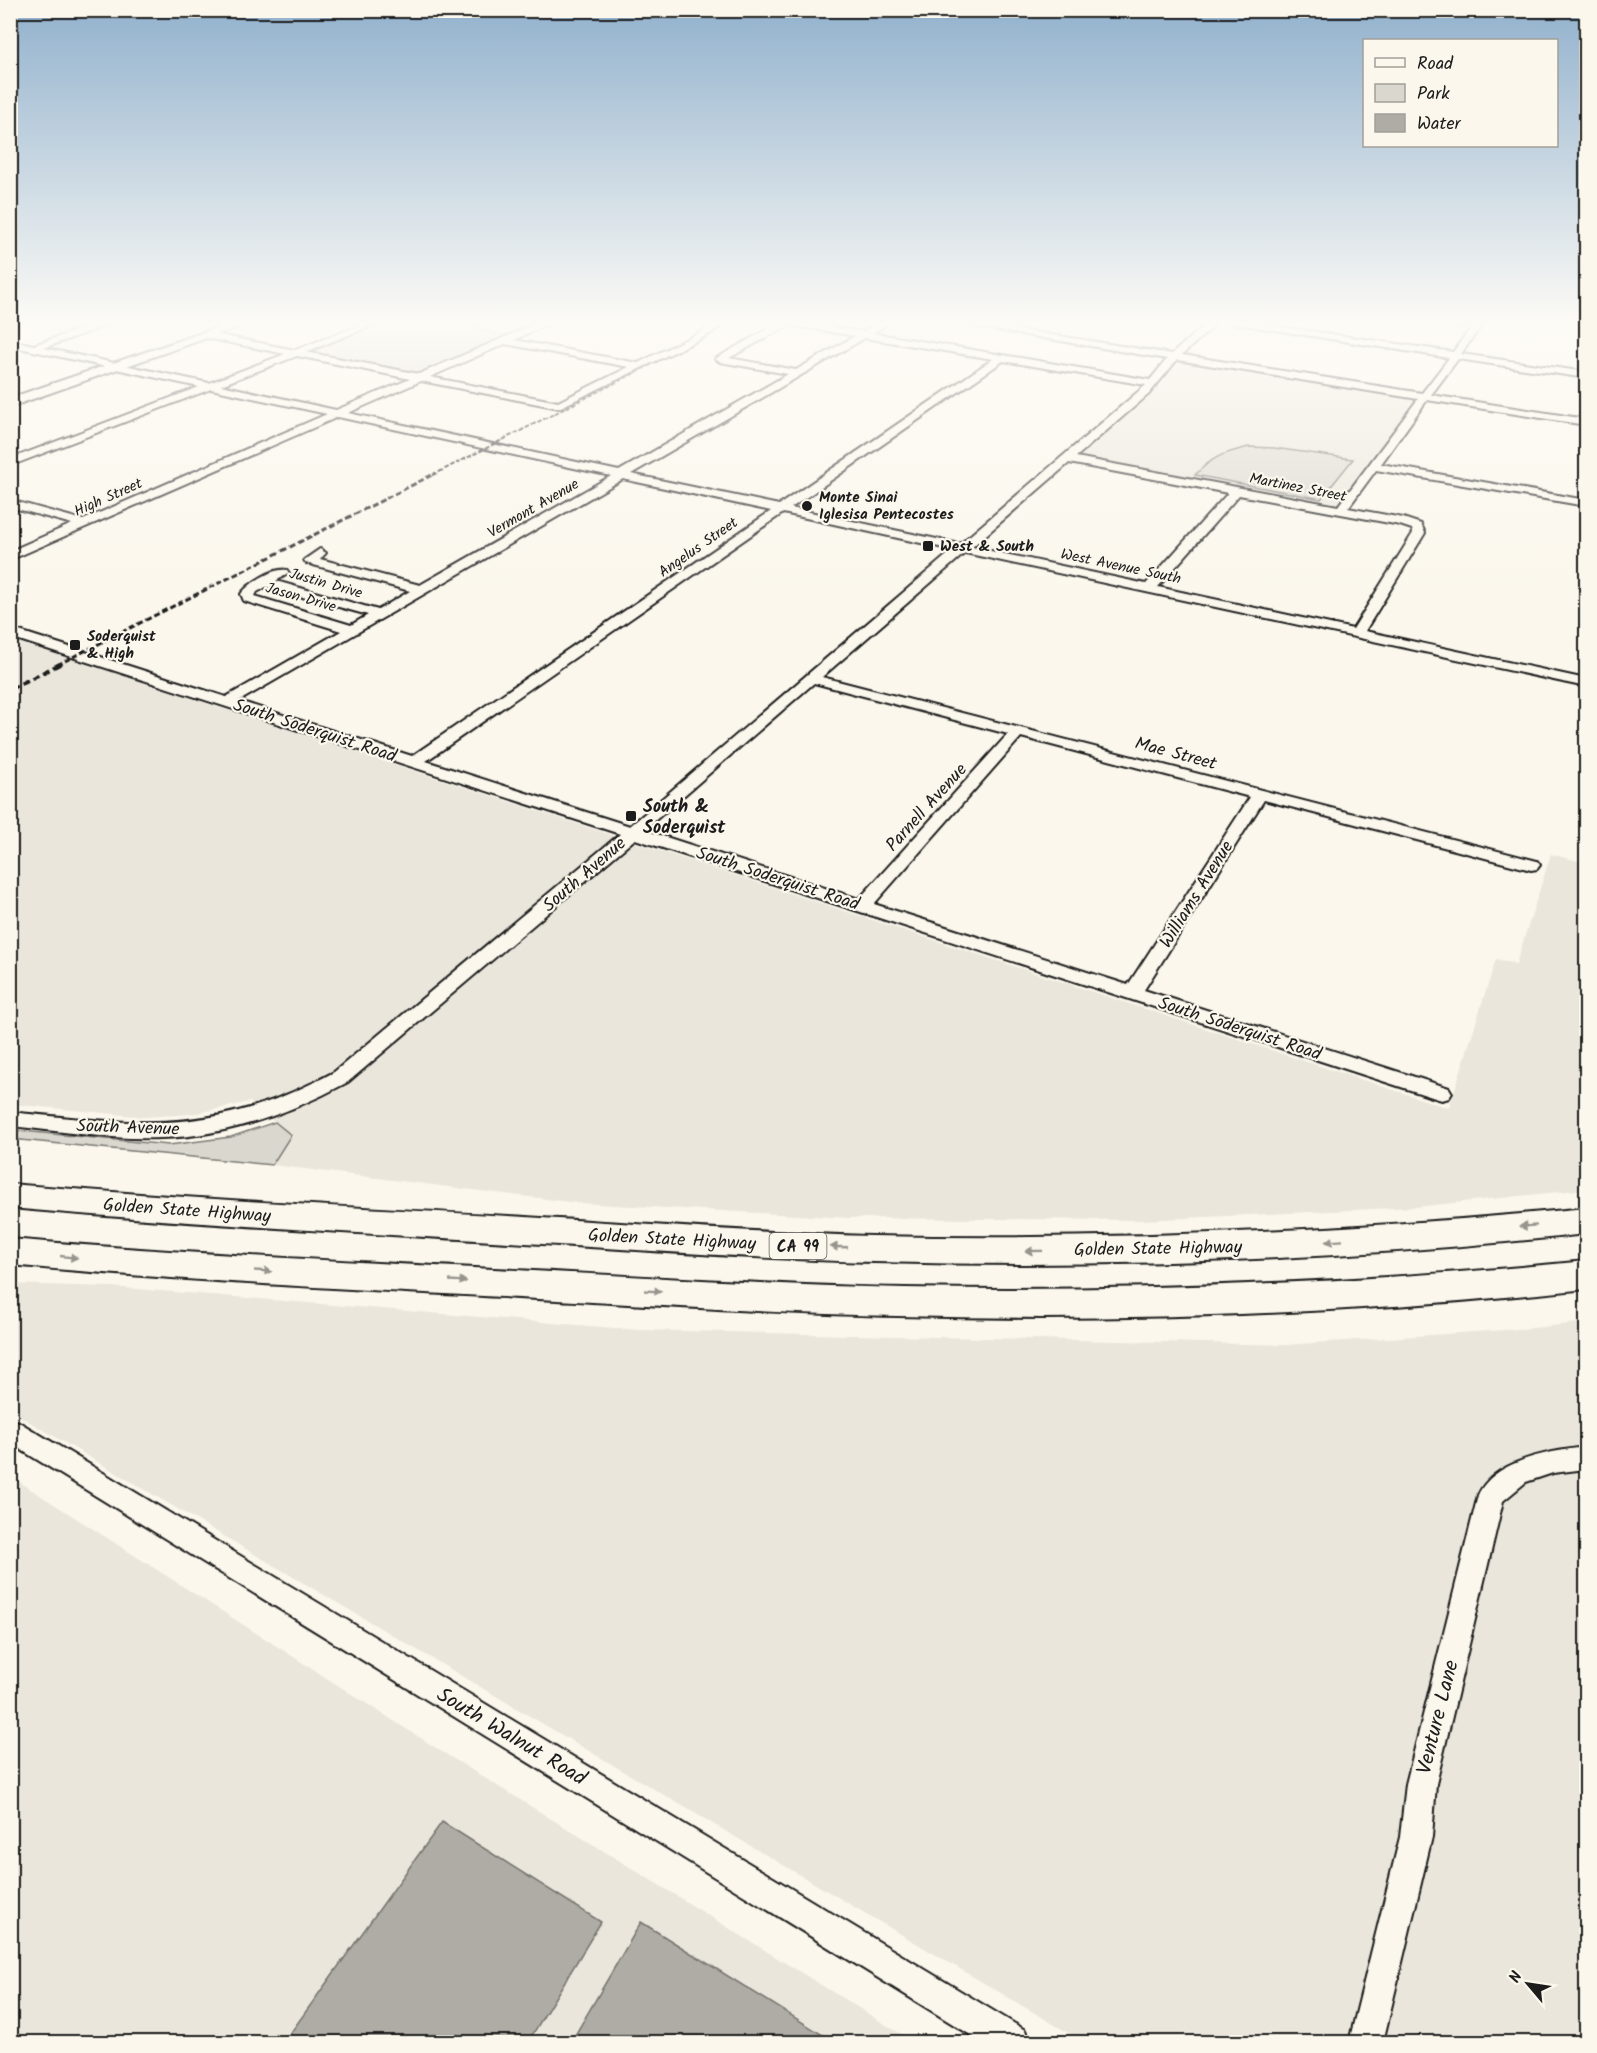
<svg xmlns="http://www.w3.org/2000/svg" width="1597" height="2053" font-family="Kalam,sans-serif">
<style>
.built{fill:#eae6dc}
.green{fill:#dad7ce;stroke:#7b7a75;stroke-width:1.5}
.water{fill:#afaca5;stroke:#74726e;stroke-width:1.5}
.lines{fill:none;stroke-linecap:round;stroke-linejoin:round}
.minor-casing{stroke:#1c1c1c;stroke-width:4}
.major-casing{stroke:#1c1c1c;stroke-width:4}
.highway-casing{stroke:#1c1c1c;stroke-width:4}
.minor{fill:#fbf7ec;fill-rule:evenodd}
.major{fill:#fbf7ec;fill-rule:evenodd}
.highway{fill:#fbf7ec;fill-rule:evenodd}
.rail-far2{stroke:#1c1c1c;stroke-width:2;stroke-dasharray:4.5 2;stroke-linecap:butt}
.rail-far1{stroke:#1c1c1c;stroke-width:3;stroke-dasharray:6 3;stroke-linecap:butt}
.rail{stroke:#1c1c1c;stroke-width:4;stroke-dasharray:8 4;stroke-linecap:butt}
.wall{fill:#a8a59e;stroke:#1c1c1c;stroke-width:1.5}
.shaded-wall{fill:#888681;stroke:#1c1c1c;stroke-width:1.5}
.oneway{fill:#97948e}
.poi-dot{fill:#1c1c1c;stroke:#fbf7ec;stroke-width:2}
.labels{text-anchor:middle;stroke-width:4.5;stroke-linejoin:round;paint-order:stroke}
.far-street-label{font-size:15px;fill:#1c1c1c;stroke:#fbf7ec}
.far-poi-label{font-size:15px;font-weight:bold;fill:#1c1c1c;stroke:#fbf7ec;text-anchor:start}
.shield{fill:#fbf7ec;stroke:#5f5e5a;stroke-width:1.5}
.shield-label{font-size:16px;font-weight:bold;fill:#1c1c1c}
.street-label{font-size:18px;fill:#1c1c1c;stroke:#fbf7ec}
.poi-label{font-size:18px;font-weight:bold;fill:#1c1c1c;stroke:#fbf7ec;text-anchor:start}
.near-street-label{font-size:21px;fill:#1c1c1c;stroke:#fbf7ec}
</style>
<rect width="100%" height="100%" fill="#fbf7ec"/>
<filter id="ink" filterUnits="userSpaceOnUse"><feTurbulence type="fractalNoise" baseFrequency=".0167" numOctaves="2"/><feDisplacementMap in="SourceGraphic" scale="12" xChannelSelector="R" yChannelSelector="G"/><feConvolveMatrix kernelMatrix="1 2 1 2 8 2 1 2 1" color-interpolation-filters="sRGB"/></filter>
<g filter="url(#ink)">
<path class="built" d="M 1181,361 L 1413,397 L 1416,398 L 1338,503 L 1334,505 L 1077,458 L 1080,453 L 1084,453 L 1162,384 L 1163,378 Z
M 10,639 L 1449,1108 L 1496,959 L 1516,964 L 1551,854 L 1586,863 L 1586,1189 L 1416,1207 L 1143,1220 L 849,1218 L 578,1203 L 272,1165 L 291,1135 L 250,1102 L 192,1114 L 144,1117 L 11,1104 Z
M 11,1284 L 112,1287 L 639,1330 L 1285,1345 L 1534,1328 L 1586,1322 L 1586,2042 L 1084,2042 L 11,1411 Z
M 10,1476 L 444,1753 L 914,2042 L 11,2042 Z"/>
<path class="green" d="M 386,322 L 490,322 L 474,329 L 511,336 L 421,375 L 309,352 Z
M 1249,447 L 1274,448 L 1353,459 L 1321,499 L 1195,475 C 1213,456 1224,453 1249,447 Z
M 275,1122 L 291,1135 L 272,1165 L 11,1139 L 11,1130 L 169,1145 L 231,1137 Z"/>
<path class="water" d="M 442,1822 L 601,1922 L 528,2042 L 284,2042 Z
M 641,1922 L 834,2042 L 571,2042 Z"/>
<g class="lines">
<defs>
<path id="minor" d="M 102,322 L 116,322 L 44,348 L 209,383 L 285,354 L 206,338 L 206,334 L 209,333 L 295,350 L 368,322 L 381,322 L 306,352 L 419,374 L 540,322 L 552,322 L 514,340 L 638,363 L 699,333 L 715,322 L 726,322 L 705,337 L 559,408 L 421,381 L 348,413 L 619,471 L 788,374 L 720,362 L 715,359 L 780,322 L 806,322 L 863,332 L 879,322 L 890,322 L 873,333 L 1150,380 L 1167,359 L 949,322 L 972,322 L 1172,354 L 1208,322 L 1218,322 L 1182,355 L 1422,393 L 1449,358 L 1224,322 L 1248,322 L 1453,352 L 1475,322 L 1484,322 L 1461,354 L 1586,372 L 1586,378 L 1458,359 L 1431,395 L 1586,419 L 1586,425 L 1427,400 L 1381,464 L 1586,500 L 1586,506 L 1376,470 L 1348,508 L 1403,518 L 1421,524 L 1425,533 L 1365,631 L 1586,679 L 1586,687 L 965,553 L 822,677 L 1537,861 L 1540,865 L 1537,869 L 1531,870 L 1264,800 L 1144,990 L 1449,1088 L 1452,1093 L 1449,1098 L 1442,1100 L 1435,1098 L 635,839 L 348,1082 C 291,1113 227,1136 161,1138 C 111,1140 60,1131 10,1126 L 10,1112 C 140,1125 214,1137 334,1072 L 620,834 L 10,637 L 10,628 L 226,697 L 341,631 L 244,601 L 241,594 C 249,583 274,567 287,570 L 289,573 L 276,581 L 378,610 L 410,591 L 306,563 L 304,560 L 320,549 L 326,553 L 320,559 L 420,585 L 611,476 L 338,417 L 10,560 L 10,551 L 72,524 L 10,507 L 10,500 L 83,520 L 327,414 L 211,389 L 10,466 L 10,459 L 199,387 L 10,346 L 10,340 L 34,345 ZM 789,325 L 855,336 L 796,370 L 729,358 ZM 865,338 L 993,359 L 779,505 L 631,474 ZM 505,344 L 629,367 L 558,402 L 430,377 ZM 297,356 L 410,379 L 336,410 L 221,385 ZM 1177,360 L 1418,399 L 1338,506 L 1076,457 L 1149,394 ZM 1003,361 L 1146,385 L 960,544 L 791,508 ZM 1069,463 L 1228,493 L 1146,584 L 972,547 ZM 623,479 L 771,511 L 412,756 L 239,701 ZM 1239,495 L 1400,525 L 1412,529 L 1413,533 L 1353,629 L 1158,587 ZM 783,513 L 953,550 L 630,826 L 426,761 ZM 266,587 L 368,615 L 351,625 L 255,596 L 257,592 ZM 814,683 L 1008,734 L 859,899 L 644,830 ZM 1021,737 L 1250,797 L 1128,985 L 874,904 Z
M 10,1419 L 19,1422 L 1025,2030 L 1030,2042 L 982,2042 L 10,1443 Z
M 1586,1447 L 1586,1469 L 1553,1473 L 1526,1482 L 1503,1501 L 1436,1784 L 1432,1837 L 1383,2042 L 1349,2042 L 1400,1837 L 1406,1784 L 1478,1495 C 1494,1460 1551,1451 1586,1447 Z"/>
<path id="major" d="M 234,322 L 252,322 L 10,407 L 10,398 Z"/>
<path id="highway" d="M 10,1184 C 177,1198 343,1207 509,1216 C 630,1223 752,1233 873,1236 C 1111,1241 1349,1231 1586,1208 L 1586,1234 C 1350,1260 1111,1268 874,1262 C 752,1259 631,1249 509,1242 C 343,1232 177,1223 10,1208 Z
M 10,1239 C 184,1254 359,1262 533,1271 C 657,1277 781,1286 905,1288 C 1133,1292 1359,1283 1586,1261 L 1586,1289 C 1358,1314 1127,1322 897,1316 C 784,1314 670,1306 557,1300 C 374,1290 192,1282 10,1265 Z"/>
</defs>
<use href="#minor" class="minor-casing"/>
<use href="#major" class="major-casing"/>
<use href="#highway" class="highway-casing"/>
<use href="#minor" class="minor"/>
<use href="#major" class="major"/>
<use href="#highway" class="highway"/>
<path class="rail-far2" d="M 433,475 L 712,334 L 729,322"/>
<path class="rail-far1" d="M 57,665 L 436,473"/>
<path class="rail" d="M 10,689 L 60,664"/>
</g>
<path class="wall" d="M 1412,322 L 1467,322 L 1461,329 Z"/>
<path class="shaded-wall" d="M 1463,322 L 1467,322 L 1461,329 Z"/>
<defs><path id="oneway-solid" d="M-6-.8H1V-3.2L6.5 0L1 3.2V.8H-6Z" transform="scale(1.5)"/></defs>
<g class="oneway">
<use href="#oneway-solid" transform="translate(1528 1226) rotate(176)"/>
<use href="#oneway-solid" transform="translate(1334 1241) rotate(176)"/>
<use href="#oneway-solid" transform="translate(839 1247) rotate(-178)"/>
<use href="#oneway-solid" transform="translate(1034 1251) rotate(179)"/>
<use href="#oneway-solid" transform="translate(69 1257) rotate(6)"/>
<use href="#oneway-solid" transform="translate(263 1271) rotate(3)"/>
<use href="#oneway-solid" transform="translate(458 1281) rotate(3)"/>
<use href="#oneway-solid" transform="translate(653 1291) rotate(3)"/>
</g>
</g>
<linearGradient id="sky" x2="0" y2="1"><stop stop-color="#91b1cd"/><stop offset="0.53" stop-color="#fdfbf6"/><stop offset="1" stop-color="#fdfbf6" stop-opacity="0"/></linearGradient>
<rect width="1597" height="610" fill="url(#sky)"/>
<g class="poi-dot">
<circle cx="807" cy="506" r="6"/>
<rect x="922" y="540" width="12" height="12" rx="3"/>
<rect x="69" y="639" width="12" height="12" rx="3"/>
<rect x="625" y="810" width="12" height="12" rx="3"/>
</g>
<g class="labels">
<g class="far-street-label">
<text transform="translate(1298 487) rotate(11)" y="5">Martinez Street</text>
<text transform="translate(108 497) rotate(-24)" y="5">High Street</text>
<text transform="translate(533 508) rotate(-30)" y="5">Vermont Avenue</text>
<text transform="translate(698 547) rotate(-35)" y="5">Angelus Street</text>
<text transform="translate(1121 566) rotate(12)" y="5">West Avenue South</text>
<text transform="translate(326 583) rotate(16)" y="5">Justin Drive</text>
<text transform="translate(301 597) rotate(16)" y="5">Jason Drive</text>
</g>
<g class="far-poi-label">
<text x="819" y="502">Monte Sinai<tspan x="819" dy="17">Iglesisa Pentecostes</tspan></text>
<text x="940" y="551">West &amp; South</text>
<text x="87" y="641">Soderquist<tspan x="87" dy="17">&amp; High</tspan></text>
</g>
<rect class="shield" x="769.5" y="1233" width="57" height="26" rx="4.5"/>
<g class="shield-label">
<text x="798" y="1252">CA 99</text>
</g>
<g class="street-label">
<text transform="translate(315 730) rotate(18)" y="6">South Soderquist Road</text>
<text transform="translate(1176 753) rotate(15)" y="6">Mae Street</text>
<text transform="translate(926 807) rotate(-48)" y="6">Parnell Avenue</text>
<text transform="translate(584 874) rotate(-41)" y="6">South Avenue</text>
<text transform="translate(778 878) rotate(18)" y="6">South Soderquist Road</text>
<text transform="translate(1196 894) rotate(-58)" y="6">Williams Avenue</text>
<text transform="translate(1240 1028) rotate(18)" y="6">South Soderquist Road</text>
<text transform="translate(128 1127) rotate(2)" y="6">South Avenue</text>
<text transform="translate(187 1210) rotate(4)" y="6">Golden State Highway</text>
<text transform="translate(672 1239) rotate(3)" y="6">Golden State Highway</text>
<text transform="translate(1158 1248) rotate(-1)" y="6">Golden State Highway</text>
</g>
<g class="poi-label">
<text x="643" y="812">South &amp;<tspan x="643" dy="21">Soderquist</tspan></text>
</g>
<g class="near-street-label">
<text transform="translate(1437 1717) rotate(-76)" y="7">Venture Lane</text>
<text transform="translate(512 1736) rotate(31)" y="7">South Walnut Road</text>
</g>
</g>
<rect width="1597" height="2053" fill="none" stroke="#fbf7ec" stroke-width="36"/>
<rect x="18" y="18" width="1561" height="2017" fill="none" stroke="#1c1c1c" stroke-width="2" filter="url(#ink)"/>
<rect x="1363" y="39" width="195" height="108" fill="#fbf7ec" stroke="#a29f99" stroke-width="1.5"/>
<rect x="1375" y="58" width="30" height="9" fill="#fbf7ec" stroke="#a29f99" stroke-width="1.5"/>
<text x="1417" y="69" font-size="18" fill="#1c1c1c">Road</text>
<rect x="1375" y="84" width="30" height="18" fill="#dad7ce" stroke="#a29f99" stroke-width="1.5"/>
<text x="1417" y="99" font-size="18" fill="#1c1c1c">Park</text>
<rect x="1375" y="114" width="30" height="18" fill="#afaca5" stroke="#a29f99" stroke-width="1.5"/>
<text x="1417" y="129" font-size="18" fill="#1c1c1c">Water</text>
<g transform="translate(1528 1984) rotate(299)" stroke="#fbf7ec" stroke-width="4.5" paint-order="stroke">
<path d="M0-4.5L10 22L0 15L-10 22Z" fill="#1c1c1c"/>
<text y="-9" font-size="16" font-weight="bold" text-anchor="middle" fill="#1c1c1c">N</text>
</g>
</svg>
